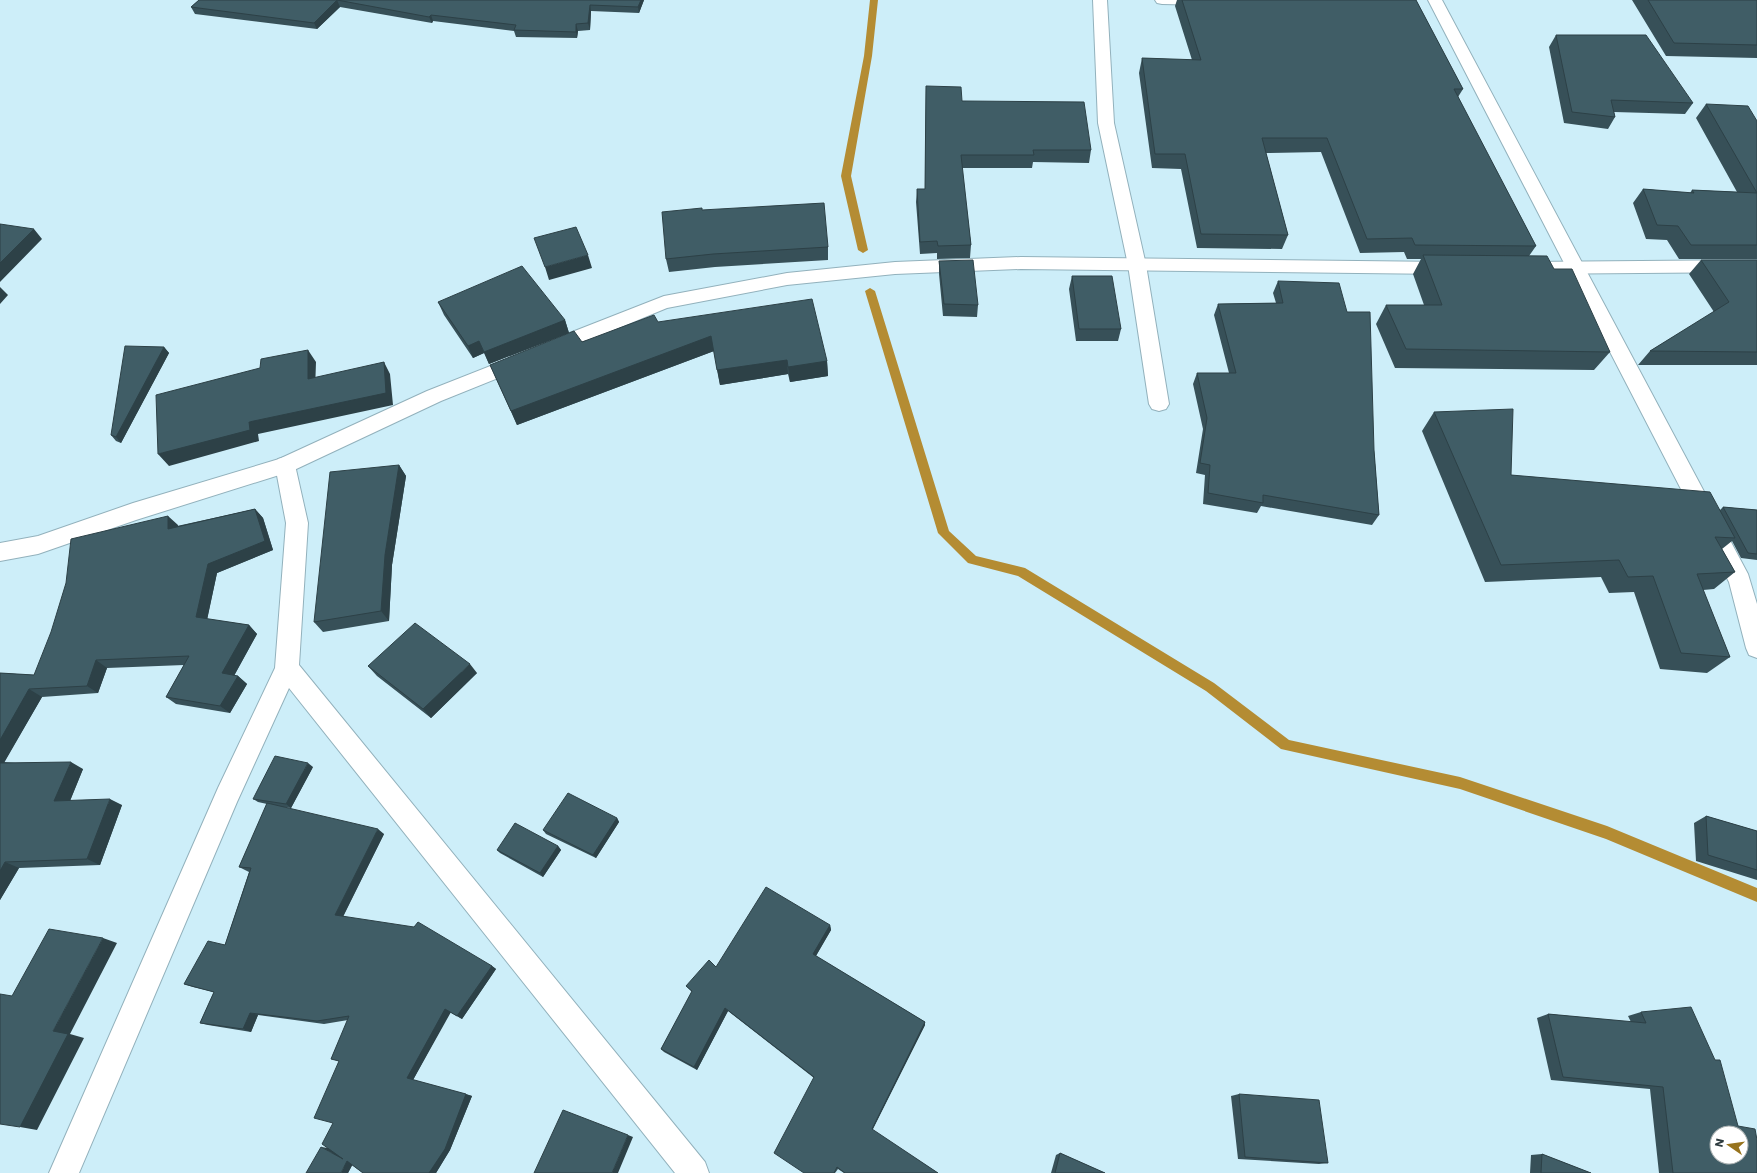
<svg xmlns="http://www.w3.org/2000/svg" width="1757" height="1173" font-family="Poppins,sans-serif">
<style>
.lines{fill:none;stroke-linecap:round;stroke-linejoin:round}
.stream{fill:#b48c33;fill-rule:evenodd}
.minor-casing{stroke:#92b1bc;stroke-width:2}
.tertiary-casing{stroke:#92b1bc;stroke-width:2}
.minor{fill:#fff;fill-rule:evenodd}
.tertiary{fill:#fff;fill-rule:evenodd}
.wall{fill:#375058}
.shaded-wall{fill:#2d4147}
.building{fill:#405d66;stroke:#2d4147;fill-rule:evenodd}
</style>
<rect width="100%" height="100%" fill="#cdeef9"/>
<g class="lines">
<path class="stream" d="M 870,0 L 878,0 L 872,56 L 851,176 L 868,250 L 863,253 L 858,250 L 841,176 L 864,56 Z
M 870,288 L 875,291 L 949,531 L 976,556 L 1025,568 L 1214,683 L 1289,740 L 1460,777 L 1607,826 L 1757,888 L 1757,902 L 1606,839 L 1460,789 L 1281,749 L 1206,691 L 1018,576 L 968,563 L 938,533 L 865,291 Z"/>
<defs>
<path id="minor" d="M 1093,0 L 1107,0 L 1114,123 L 1146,265 L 1169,404 L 1166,409 L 1159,411 L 1152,409 L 1149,404 L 1128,265 L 1098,123 Z
M 1155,0 L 1213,0 L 1214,1 L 1212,4 L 1207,5 L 1162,4 L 1157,3 Z
M 1428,0 L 1442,0 L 1748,574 L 1757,604 L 1757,658 L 1749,655 L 1746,648 L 1729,582 Z
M 285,457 L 292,459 L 295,465 L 308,523 L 299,665 L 705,1162 L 709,1173 L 675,1173 L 289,688 L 237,802 L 79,1173 L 49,1173 L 218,788 L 275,668 L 286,523 L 275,465 L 278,459 Z"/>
<path id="tertiary" d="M 1021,257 L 1445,262 L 1451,264 L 1454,268 L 1451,272 L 1445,274 L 1021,269 L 895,274 L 787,285 L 667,308 L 558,353 L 551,355 L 544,353 L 542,348 L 544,343 L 664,296 L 787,273 L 895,262 Z
M 1757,260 L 1757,272 L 1523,274 L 1517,272 L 1514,268 L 1517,264 L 1523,262 Z
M 521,354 L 528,356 L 531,361 L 528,366 L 441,401 L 292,471 L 136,520 L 38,554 L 0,561 L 0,543 L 38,536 L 133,503 L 279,459 L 427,391 Z"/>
</defs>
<use href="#minor" class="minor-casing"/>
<use href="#tertiary" class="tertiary-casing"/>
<use href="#minor" class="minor"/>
<use href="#tertiary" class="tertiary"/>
</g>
<path class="wall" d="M 199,0 L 644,0 L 639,13 L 591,11 L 590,30 L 578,31 L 577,38 L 516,37 L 514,31 L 433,21 L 432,23 L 340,7 L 317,29 L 195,14 L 191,7 Z
M 1177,0 L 1416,0 L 1463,89 L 1458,97 L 1536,246 L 1529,256 L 1554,269 L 1610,352 L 1594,370 L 1395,368 L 1376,324 L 1386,305 L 1424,305 L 1413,274 L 1421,259 L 1407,259 L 1404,252 L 1360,253 L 1321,152 L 1266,153 L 1288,235 L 1282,249 L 1197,248 L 1181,169 L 1152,168 L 1139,73 L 1142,58 L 1192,60 L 1175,6 Z
M 1632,0 L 1757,0 L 1757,58 L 1666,56 Z
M 1556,35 L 1693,103 L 1685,114 L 1614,112 L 1615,117 L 1608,129 L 1564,123 L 1549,47 Z
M 926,86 L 962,101 L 1091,150 L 1089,163 L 1033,162 L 1032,168 L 962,168 L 971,245 L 970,258 L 937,259 L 937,253 L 920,254 L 916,202 L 917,189 L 925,189 Z
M 1706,104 L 1757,121 L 1757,259 L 1679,259 L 1667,240 L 1646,239 L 1633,203 L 1643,189 L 1690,193 L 1692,190 L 1737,192 L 1696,118 Z
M 702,210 L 828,247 L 828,260 L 715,267 L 669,272 L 666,259 Z
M 1701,260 L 1757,260 L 1757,365 L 1638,365 L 1650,351 L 1714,312 L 1689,274 Z
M 939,261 L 978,305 L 977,317 L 943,316 L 939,274 Z
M 1072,276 L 1121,329 L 1118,341 L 1076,341 L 1069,289 Z
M 1278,281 L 1374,450 L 1379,515 L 1372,525 L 1261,506 L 1257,513 L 1203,504 L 1205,475 L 1196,473 L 1203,429 L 1193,384 L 1197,373 L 1229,373 L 1214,315 L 1218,304 L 1276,303 L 1273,293 Z
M 438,302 L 565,320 L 569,333 L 489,364 L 484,353 L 473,358 L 444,315 Z
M 658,322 L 827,361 L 828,376 L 790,382 L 788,374 L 720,385 L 714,351 L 517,425 L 490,365 Z
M 164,347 L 169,353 L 121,443 L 116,441 L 111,435 Z
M 1434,412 L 1511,475 L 1720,510 L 1723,507 L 1757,510 L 1757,560 L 1741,558 L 1732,541 L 1722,549 L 1735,572 L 1714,589 L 1703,590 L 1730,657 L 1707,673 L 1660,669 L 1634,592 L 1609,593 L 1601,577 L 1485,582 L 1422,431 Z
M 399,465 L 406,476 L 392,565 L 389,621 L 323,632 L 314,622 Z
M 255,509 L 263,518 L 273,550 L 217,573 L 207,619 L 249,625 L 257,634 L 234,676 L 238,676 L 247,684 L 230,713 L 176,704 L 166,697 L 184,665 L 107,668 L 98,693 L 42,697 L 4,762 L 83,769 L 70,801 L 122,805 L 100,865 L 19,868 L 0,900 L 0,673 L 34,675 L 178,525 L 177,526 Z
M 368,666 L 477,673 L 431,718 L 377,676 Z
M 313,767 L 291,808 L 282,807 L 384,834 L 343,916 L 492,966 L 496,969 L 462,1019 L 450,1012 L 413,1080 L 472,1096 L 450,1150 L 436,1173 L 363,1173 L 352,1165 L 348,1173 L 328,1148 L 333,1123 L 339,1061 L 331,1059 L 348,1020 L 324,1024 L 258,1015 L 251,1032 L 208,1025 L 200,1023 L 214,992 L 193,987 L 184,984 L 225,945 L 249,872 L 239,867 L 267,804 L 258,802 L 253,799 Z
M 1706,816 L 1757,831 L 1757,880 L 1696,861 L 1694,823 Z
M 617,818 L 619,822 L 596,858 L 546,834 L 543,830 Z
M 558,846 L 561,850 L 543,877 L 500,853 L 497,850 Z
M 830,925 L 831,930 L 816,956 L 925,1022 L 925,1025 L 872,1130 L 938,1173 L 844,1173 L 838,1169 L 835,1173 L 804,1173 L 814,1078 L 728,1011 L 697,1070 L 664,1052 L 661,1049 L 692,992 L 686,986 L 716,967 Z
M 1641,1012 L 1738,1126 L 1757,1173 L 1659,1173 L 1650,1089 L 1551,1080 L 1537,1018 L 1548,1014 L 1631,1022 L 1628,1016 Z
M 1239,1094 L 1328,1163 L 1319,1164 L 1238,1159 L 1231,1096 Z
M 1060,1153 L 1105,1173 L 1051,1173 L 1056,1155 Z
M 1542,1154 L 1591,1173 L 1530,1173 L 1531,1155 Z"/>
<path class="shaded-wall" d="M 337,0 L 340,7 L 317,29 L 314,23 Z
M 641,0 L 644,0 L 639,13 L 638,7 Z
M 590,5 L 591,11 L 590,30 L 588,23 Z
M 431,15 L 433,21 L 432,23 L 429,17 Z
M 576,24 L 578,31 L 577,38 L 576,32 Z
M 34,229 L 42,239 L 0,282 L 0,263 Z
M 588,255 L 592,268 L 549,280 L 545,267 Z
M 0,287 L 8,295 L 0,304 Z
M 565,320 L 569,333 L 489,364 L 484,352 Z
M 711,336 L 714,351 L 517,425 L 511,411 Z
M 479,341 L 484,353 L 473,358 L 468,346 Z
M 164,347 L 169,353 L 121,443 L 116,437 Z
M 308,350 L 316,362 L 315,391 L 308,379 Z
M 787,360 L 788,374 L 720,385 L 717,370 Z
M 827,361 L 828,376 L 790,382 L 788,367 Z
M 384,362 L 390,374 L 393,405 L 258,434 L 259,441 L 169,466 L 158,454 L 249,422 Z
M 399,465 L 406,476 L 392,565 L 389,621 L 381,611 L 385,555 Z
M 255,509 L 263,518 L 273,550 L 217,573 L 206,625 L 196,617 L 208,564 Z
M 168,516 L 178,525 L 177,538 L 168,529 Z
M 249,625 L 257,634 L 231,681 L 222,673 Z
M 96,660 L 107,668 L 98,693 L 87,686 Z
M 470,664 L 477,673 L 431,718 L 423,709 Z
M 238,676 L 247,684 L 230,713 L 220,706 Z
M 29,689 L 42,697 L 0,770 L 0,740 Z
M 71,762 L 83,769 L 67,808 L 54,801 Z
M 308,763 L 313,767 L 291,808 L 286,804 Z
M 110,799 L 122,805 L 100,865 L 87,859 Z
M 617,818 L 619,822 L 596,858 L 593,855 Z
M 378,829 L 384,834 L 342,919 L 335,915 Z
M 558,846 L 561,850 L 543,877 L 540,873 Z
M 5,862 L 19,868 L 0,900 L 0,871 Z
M 830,925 L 831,930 L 814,959 L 813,954 Z
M 103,938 L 117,943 L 70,1034 L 84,1038 L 37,1130 L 20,1127 L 53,1031 Z
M 492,966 L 496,969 L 462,1019 L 457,1016 Z
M 725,1008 L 728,1011 L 697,1070 L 694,1067 Z
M 445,1009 L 451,1012 L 413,1080 L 407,1078 Z
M 250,1013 L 258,1015 L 251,1032 L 243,1029 Z
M 925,1022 L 925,1025 L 872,1131 L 872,1129 Z
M 466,1094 L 472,1096 L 450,1150 L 436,1173 L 429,1173 Z
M 628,1135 L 633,1137 L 618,1173 L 612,1173 Z
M 321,1147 L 328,1148 L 343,1159 Z
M 347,1161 L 354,1162 L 348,1173 L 341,1173 Z"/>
<path class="building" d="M 199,0 L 641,0 L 638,7 L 590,5 L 588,23 L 576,24 L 576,32 L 514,30 L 516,25 L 431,15 L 429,17 L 337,0 L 314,23 L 191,7 Z
M 1182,0 L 1416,0 L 1463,89 L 1454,89 L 1536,246 L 1415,245 L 1412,238 L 1367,239 L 1327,138 L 1262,138 L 1288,235 L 1201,234 L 1185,154 L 1155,154 L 1142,58 L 1201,60 Z
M 1648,0 L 1757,0 L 1757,45 L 1674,43 Z
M 1556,35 L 1646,35 L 1693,103 L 1611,100 L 1615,117 L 1572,112 Z
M 926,86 L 961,87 L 962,101 L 1084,102 L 1091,150 L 1033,150 L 1034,155 L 961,155 L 971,245 L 938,246 L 937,241 L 920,242 L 917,189 L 925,189 Z
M 1706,104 L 1748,106 L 1757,121 L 1757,193 Z
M 1643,189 L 1694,193 L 1692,190 L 1757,193 L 1757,245 L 1691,245 L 1678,226 L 1657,225 Z
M 824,203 L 828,247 L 713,254 L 666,259 L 662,212 L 702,208 L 702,210 Z
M 0,224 L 34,229 L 0,263 Z
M 576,227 L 588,255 L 545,267 L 534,238 Z
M 1423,255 L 1547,256 L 1554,269 L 1572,269 L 1610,352 L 1406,349 L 1386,305 L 1442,305 Z
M 973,260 L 978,305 L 944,304 L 939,261 Z
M 1701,260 L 1757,260 L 1757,352 L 1650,351 L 1729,302 Z
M 522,266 L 565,320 L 484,352 L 479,341 L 468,346 L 438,302 Z
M 1072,276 L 1112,276 L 1121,329 L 1079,329 Z
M 1278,281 L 1339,283 L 1347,312 L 1370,312 L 1374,450 L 1379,515 L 1263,495 L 1263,503 L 1208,493 L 1210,465 L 1200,463 L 1207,418 L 1197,373 L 1236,373 L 1218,304 L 1283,303 Z
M 812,299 L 827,361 L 788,367 L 787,360 L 717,370 L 711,336 L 511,411 L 490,365 L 574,331 L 582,342 L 654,315 L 658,322 Z
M 125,346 L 164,347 L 116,437 L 111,435 Z
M 308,350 L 308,379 L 384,362 L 386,393 L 249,422 L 250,430 L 158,454 L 156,395 L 260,368 L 261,359 Z
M 1513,409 L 1511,475 L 1710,492 L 1735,538 L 1715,537 L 1735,572 L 1697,574 L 1730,657 L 1681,653 L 1653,576 L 1628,577 L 1619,560 L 1501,565 L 1434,412 Z
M 399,465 L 385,555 L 381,611 L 314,622 L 330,472 Z
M 1723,507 L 1757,510 L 1757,554 L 1748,553 Z
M 255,509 L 265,541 L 208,564 L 196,617 L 249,625 L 222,673 L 238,676 L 220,706 L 166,697 L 189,656 L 96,660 L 87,686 L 29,689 L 0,740 L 0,673 L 34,675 L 51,632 L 66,583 L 71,539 L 168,516 L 168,529 Z
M 415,623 L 470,664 L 423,709 L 368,666 Z
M 275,756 L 308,763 L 286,804 L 253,799 Z
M 71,762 L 54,801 L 110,799 L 87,859 L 5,862 L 0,871 L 0,763 Z
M 568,793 L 617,818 L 593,855 L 543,830 Z
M 267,803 L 378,829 L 335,915 L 414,927 L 418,922 L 492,966 L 457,1016 L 445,1009 L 407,1078 L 466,1094 L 445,1149 L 429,1173 L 363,1173 L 347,1161 L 341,1173 L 306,1173 L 321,1147 L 343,1159 L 322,1144 L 333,1123 L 314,1118 L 339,1061 L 331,1059 L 349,1016 L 317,1021 L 250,1013 L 243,1029 L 200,1023 L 214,992 L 184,984 L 208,941 L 225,945 L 251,868 L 239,867 Z
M 1706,816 L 1757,831 L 1757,870 L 1708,855 Z
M 515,823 L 558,846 L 540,873 L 497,850 Z
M 766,887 L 830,925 L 813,954 L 925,1022 L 872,1129 L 938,1173 L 845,1173 L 837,1167 L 834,1173 L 804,1173 L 774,1153 L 814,1077 L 725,1008 L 694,1067 L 661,1049 L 692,991 L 686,986 L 709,960 L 716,967 Z
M 49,929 L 103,938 L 53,1031 L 68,1034 L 20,1127 L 0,1124 L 0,994 L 12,996 Z
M 1691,1007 L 1715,1060 L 1720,1060 L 1738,1126 L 1755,1129 L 1757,1140 L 1757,1173 L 1673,1173 L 1663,1087 L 1563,1077 L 1548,1014 L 1646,1023 L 1641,1012 ZM 1717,1133 L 1741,1133 L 1741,1157 L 1717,1157 Z
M 1239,1094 L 1319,1100 L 1328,1163 L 1245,1157 Z
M 563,1110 L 628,1135 L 612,1173 L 534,1173 Z
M 1060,1153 L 1105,1173 L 1055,1173 Z
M 1542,1154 L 1591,1173 L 1541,1173 Z"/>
<g transform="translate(1729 1145) rotate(283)"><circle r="19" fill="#ffffff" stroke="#abb1b2"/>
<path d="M0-3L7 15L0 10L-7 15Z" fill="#97731d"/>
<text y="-6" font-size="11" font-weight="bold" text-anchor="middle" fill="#2e3b3f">N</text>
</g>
</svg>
